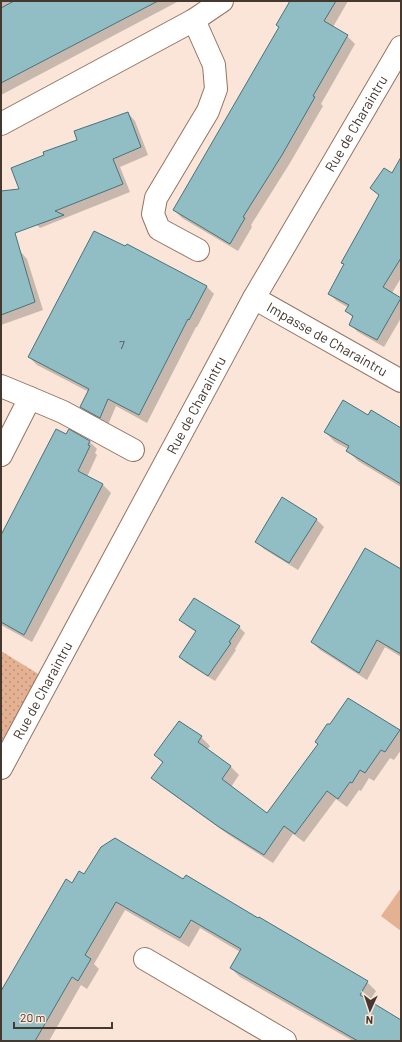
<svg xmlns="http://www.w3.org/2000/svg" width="402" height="1042" font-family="Barlow,sans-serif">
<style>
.green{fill:#e4b192}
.park{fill:url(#park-dots)}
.shadow{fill:#0003}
.building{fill:#91bec5;stroke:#48737a}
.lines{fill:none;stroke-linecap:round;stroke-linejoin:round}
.street-casing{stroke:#947562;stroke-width:24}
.street{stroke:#fff;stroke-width:22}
.labels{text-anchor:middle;stroke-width:3.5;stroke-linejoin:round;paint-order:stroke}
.number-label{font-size:12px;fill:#585a54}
.street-label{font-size:14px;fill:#45382f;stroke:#fae5d8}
</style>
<defs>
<pattern id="park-dots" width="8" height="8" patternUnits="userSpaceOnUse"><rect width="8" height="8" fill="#e4b192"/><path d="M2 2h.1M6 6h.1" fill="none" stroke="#bb9178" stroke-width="1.8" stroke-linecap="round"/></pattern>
</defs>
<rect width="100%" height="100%" fill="#fae5d8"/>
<path class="green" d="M 401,888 L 401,931 L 381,916 Z"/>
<path class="park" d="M 1,651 L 40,675 L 1,742 Z"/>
<path class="shadow" d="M 1,1 L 179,1 L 1,95 Z
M 291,1 L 348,1 L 333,27 L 347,36 L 355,44 L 321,104 L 323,106 L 290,163 L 251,225 L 252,227 L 238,251 L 182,218 L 174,210 L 279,28 L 277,25 Z
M 128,113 L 135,121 L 148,155 L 120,167 L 130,192 L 40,228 L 32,220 L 79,140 Z
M 401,159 L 401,278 L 392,293 L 401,299 L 401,318 L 384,347 L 358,332 L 350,325 L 353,318 L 347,311 L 349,308 L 337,301 L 329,294 L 345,265 L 342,262 L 380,196 L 371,188 L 391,174 Z
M 20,251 L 27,259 L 43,310 L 1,325 L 1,257 Z
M 206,286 L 214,294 L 197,327 L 196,327 L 147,423 L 116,406 L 108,425 L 89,415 L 81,407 L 89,392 L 37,365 L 29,357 Z
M 368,416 L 401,429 L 401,487 L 358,461 L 348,451 L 348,449 L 335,442 L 325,432 Z
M 66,436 L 89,441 L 97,449 L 95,453 L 97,455 L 87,477 L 103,485 L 111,493 L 32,642 L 1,625 L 1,537 Z
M 316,519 L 324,527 L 298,570 L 264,549 L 256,541 Z
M 401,570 L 401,657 L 385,647 L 367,680 L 320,650 L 312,642 Z
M 181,620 L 239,627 L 245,633 L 235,649 L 236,650 L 215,681 L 186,663 L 180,657 L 196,632 L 187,626 Z
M 399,730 L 401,732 L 401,750 L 394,760 L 390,758 L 374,781 L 369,778 L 361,791 L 359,790 L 347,807 L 336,799 L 304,842 L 293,834 L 273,863 L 229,835 L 161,786 L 152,778 L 163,763 L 155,755 L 201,737 L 210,746 L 207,750 L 230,766 L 239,775 L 231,787 L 267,814 Z
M 85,876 L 184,880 L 367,982 L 376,991 L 369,1002 L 401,1021 L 401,1041 L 353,1041 L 240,977 L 231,968 L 240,952 L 200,928 L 189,947 L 125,910 L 94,964 L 99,969 L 87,989 L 81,985 L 49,1041 L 1,1041 L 1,993 L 73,884 Z"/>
<path class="building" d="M 14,1 L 158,1 L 1,83 L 1,8 Z
M 290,1 L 336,1 L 324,21 L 348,35 L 313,96 L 315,97 L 282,155 L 243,217 L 245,218 L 230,244 L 173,210 L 279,27 L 276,25 Z
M 128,112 L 141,147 L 113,159 L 123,184 L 55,211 L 64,215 L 15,233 L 35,302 L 1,315 L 1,191 L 19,189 L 11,168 L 44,155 L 43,152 L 77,140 L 74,131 Z
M 401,157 L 401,258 L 383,287 L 401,298 L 377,340 L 349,325 L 353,316 L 345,311 L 349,305 L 328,294 L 344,264 L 341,263 L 379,195 L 370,188 L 384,168 L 392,173 Z
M 94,231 L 125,246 L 127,244 L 207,286 L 189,320 L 188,319 L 139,415 L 108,399 L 100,418 L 80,407 L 89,389 L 28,357 Z
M 343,400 L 368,415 L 371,410 L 401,428 L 401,484 L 346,451 L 349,446 L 324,432 Z
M 56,429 L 66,434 L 69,429 L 90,441 L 88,445 L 90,446 L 78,471 L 103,484 L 24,635 L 1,622 L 1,535 Z
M 282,497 L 317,519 L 289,563 L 255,542 Z
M 365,548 L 401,569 L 401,654 L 377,640 L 359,673 L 311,642 Z
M 194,598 L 240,626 L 229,642 L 231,643 L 208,676 L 179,657 L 196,631 L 179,620 Z
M 348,698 L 400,730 L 385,752 L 381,750 L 365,773 L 360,770 L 352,783 L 350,782 L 338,799 L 327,791 L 295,834 L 284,826 L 264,855 L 219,827 L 151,778 L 163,762 L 154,755 L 179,721 L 202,736 L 198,742 L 231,766 L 222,779 L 267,813 L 318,744 L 315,742 L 327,724 L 330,724 Z
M 115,838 L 183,879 L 186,875 L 258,918 L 259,917 L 368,981 L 360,995 L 401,1020 L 401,1041 L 358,1041 L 230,968 L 241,949 L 191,920 L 180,938 L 116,902 L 85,955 L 91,959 L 78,981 L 72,977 L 35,1041 L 1,1041 L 1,991 L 66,879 L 72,883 L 79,871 L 84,874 L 101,847 Z"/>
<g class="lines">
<defs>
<g id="street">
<path d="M 194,20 L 214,65 L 216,89 L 208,111 L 156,198 L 153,214 L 159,229 L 198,250"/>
<path d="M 1,124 L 194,20 L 222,1"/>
<path id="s1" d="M 254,298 L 401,381"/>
<path d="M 1,386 L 30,398 L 1,455"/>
<path d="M 30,398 L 63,412 L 133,450"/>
<path id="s2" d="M 1,768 L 254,298 L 401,47"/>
<path d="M 145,959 L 285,1041"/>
</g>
</defs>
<use href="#street" class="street-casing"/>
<use href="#street" class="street"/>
</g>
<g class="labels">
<g class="number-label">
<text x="122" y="349">7</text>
</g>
<g class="street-label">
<text dy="5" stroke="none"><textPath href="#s2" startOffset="736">Rue de Charaintru</textPath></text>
<text dy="5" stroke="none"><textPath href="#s1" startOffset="84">Impasse de Charaintru</textPath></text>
<text dy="5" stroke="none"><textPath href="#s2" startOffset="412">Rue de Charaintru</textPath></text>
<text dy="5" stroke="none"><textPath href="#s2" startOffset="88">Rue de Charaintru</textPath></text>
</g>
</g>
<rect width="402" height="1042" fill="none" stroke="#45382f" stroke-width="4"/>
<g transform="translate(370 1010) rotate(183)" stroke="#fae5d8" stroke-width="3" paint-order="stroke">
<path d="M0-3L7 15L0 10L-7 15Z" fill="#45382f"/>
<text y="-6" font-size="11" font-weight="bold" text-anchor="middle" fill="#45382f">N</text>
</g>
<path d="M14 1022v6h98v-6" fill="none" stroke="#45382f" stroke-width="2"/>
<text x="20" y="1022" font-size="12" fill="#45382f" stroke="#fae5d8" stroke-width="3" paint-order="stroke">20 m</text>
</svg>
